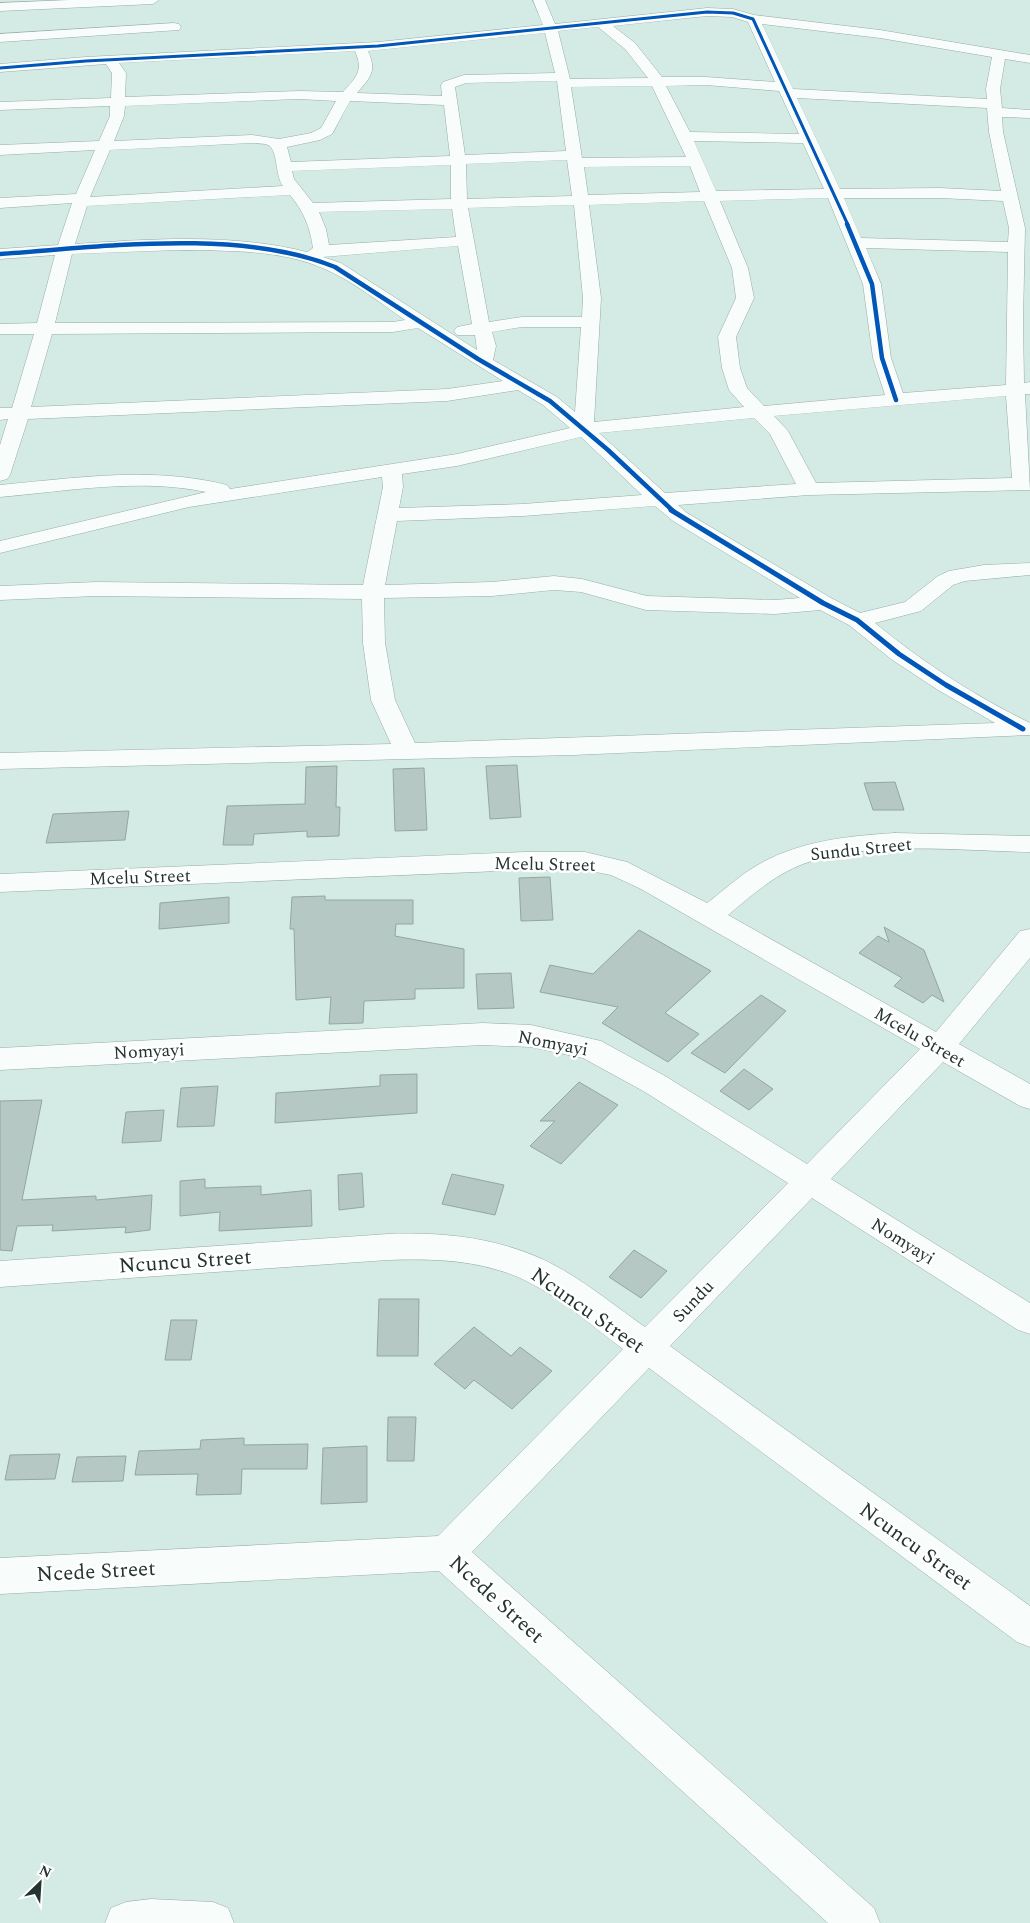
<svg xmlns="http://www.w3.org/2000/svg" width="1030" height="1923" font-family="Spectral,serif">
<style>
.building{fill:#b6c8c3;stroke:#93a6a0}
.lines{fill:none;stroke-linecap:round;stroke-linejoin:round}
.minor-casing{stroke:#98aba5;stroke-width:1}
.minor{fill:#f8fcfb;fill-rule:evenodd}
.cycleway-far2-casing{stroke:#fff;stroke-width:5}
.cycleway-far1-casing{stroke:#fff;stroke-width:6}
.cycleway-casing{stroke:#fff;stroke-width:8}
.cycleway-far2{stroke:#0057b8;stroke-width:3}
.cycleway-far1{stroke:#0057b8;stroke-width:4.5}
.cycleway{stroke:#0057b8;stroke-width:5}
.labels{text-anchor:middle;stroke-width:5;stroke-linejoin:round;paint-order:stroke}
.street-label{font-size:18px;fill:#243530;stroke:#fff}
.near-street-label{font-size:21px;fill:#243530;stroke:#fff}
</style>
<rect width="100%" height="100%" fill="#d3ebe4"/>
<path class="building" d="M 517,765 L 521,817 L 490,819 L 486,766 Z
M 337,766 L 336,807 L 340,807 L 339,836 L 307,837 L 307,831 L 254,834 L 253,845 L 223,845 L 227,806 L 305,804 L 306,767 Z
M 424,768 L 427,830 L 395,831 L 393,769 Z
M 895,782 L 904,810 L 873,810 L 864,783 Z
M 129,811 L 125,840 L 46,843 L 53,814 Z
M 550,877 L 553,920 L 521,921 L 519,878 Z
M 325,896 L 325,900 L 413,900 L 413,924 L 396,924 L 395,936 L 464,949 L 464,988 L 415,989 L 415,999 L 364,1001 L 363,1023 L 329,1024 L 331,997 L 296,1000 L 294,929 L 290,929 L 292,897 Z
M 229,897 L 229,923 L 159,929 L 160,903 Z
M 884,927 L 924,950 L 944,1002 L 932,995 L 923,1003 L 894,986 L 902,978 L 859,953 L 878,936 L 889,942 Z
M 639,930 L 711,971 L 665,1013 L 699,1034 L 668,1062 L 602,1023 L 618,1007 L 540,992 L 550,965 L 593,974 Z
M 511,973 L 514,1008 L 478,1009 L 476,974 Z
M 761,995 L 786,1011 L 725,1073 L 691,1053 Z
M 744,1069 L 773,1089 L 749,1110 L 720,1091 Z
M 417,1074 L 417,1113 L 275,1123 L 276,1093 L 380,1086 L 380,1075 Z
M 579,1082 L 618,1105 L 561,1164 L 530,1146 L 555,1121 L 540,1121 Z
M 218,1086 L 214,1126 L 177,1127 L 181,1088 Z
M 42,1100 L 22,1200 L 96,1196 L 96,1200 L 152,1195 L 150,1230 L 125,1233 L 126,1227 L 52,1231 L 53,1225 L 17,1226 L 12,1251 L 0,1250 L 0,1101 Z
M 164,1110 L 161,1141 L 122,1143 L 126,1112 Z
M 362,1173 L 364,1207 L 339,1210 L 338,1175 Z
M 452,1174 L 504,1185 L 495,1215 L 442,1204 Z
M 205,1179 L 205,1188 L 261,1186 L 261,1195 L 311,1190 L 312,1226 L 219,1231 L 220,1212 L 180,1216 L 180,1181 Z
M 634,1250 L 667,1271 L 641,1298 L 609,1277 Z
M 379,1299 L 419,1299 L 418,1356 L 377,1356 Z
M 171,1320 L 197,1320 L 191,1360 L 165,1360 Z
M 474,1327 L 511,1356 L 520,1347 L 552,1371 L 512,1409 L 474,1380 L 465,1389 L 434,1364 Z
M 388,1417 L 416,1417 L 414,1461 L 387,1461 Z
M 244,1438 L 244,1445 L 308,1444 L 307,1469 L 242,1469 L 241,1494 L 196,1495 L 198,1474 L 135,1475 L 139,1451 L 200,1449 L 201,1440 Z
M 367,1446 L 367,1502 L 321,1504 L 323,1448 Z
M 60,1454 L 55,1479 L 5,1480 L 10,1455 Z
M 126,1456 L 123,1481 L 72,1482 L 77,1457 Z"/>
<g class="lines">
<defs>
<path id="minor" d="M 69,0 L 159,0 L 153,4 L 0,11 L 0,3 Z
M 533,0 L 545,0 L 555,24 L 707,8 L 733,9 L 754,15 L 880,30 L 1030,55 L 1030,63 L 1005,59 L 1000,89 L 1002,108 L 1030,110 L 1030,118 L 1002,117 L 1003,132 L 1025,228 L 1023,320 L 1024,383 L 1030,382 L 1030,394 L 1025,394 L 1030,490 L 809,495 L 678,505 L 687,513 L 831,598 L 860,613 L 905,602 L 938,576 L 949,571 L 984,565 L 1030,563 L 1030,575 L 965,581 L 953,585 L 921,611 L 875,623 C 922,662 975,696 1030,723 L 1030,735 L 573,755 L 0,769 L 0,753 L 391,744 L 371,700 L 363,643 L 362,599 L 96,596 L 0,600 L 0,586 L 96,582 L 363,585 L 383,487 L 382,477 L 189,507 L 0,553 L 0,541 L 206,492 C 139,478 68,491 0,497 L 0,485 C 76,478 152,466 227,485 L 230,489 L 457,454 L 570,428 L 543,405 L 518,390 L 447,401 L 28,419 L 10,475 L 7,479 L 0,481 L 0,445 L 8,419 L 0,420 L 0,408 L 12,408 L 34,334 L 0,334 L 0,324 L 37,323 L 55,255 L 0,259 L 0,249 L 58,245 L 72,203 L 0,208 L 0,198 L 76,194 L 95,150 L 0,155 L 0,145 L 99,141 L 110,116 L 110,106 L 0,110 L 0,102 L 111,98 L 112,73 L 106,64 L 0,72 L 0,64 L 86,57 L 378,42 L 543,25 ZM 707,16 L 732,17 L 748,22 L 775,82 L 706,77 L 662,77 L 635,43 L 613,26 ZM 762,24 L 880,38 L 992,57 L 986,89 L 987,99 L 793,89 ZM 598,27 L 625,49 L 648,78 L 570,79 L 558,31 ZM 545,33 L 555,73 L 464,75 L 443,82 L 441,85 L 442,96 L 357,93 C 371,77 377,71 368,51 ZM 355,51 C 364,72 356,77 343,92 L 299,91 L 125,97 L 126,73 L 119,63 ZM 557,81 L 566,151 L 465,155 L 455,87 L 466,83 ZM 706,85 L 779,91 L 799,134 L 690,132 L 666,86 ZM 652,86 L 686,157 L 582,158 L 571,87 ZM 797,98 L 987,108 L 989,132 L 1001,191 L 940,188 L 840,189 ZM 299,99 L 336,101 L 321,128 L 311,133 L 279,139 L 252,135 L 114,141 L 124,116 L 125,106 ZM 350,101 L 444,105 L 450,156 L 291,162 L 287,147 L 320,140 L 332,134 ZM 694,141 L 803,143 L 824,189 L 716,191 ZM 252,143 C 257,144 264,143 268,145 C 278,149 275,176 283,186 L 90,197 L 110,150 ZM 567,160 L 572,196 L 467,199 L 466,164 ZM 451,165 L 451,199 L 313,203 L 294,179 L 292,171 ZM 690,166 L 700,192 L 588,195 L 584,167 ZM 290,195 C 304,212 310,227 313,248 L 307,252 C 232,233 151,239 75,244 L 87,206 ZM 828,198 L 863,284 L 873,358 L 885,395 L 764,406 L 747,388 L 740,368 L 736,337 L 754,298 L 748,268 L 720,201 ZM 844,198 L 940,198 L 1003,201 L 1009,228 L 1008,242 L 861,238 ZM 704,201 L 732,268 L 736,298 L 718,337 L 722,368 L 729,390 L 744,407 L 594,422 L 601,298 L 589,205 ZM 574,205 L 583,298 L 582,317 L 522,317 L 489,322 L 468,208 ZM 452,209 L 456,237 L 329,245 L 326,229 L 319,212 ZM 458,246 L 472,324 L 457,327 L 454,331 L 457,335 L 475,335 L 477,350 L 341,263 L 323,257 ZM 866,248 L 1008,252 L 1006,385 L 903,393 L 891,358 L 881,284 ZM 179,250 C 228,251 282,249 327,270 C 354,282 380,303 405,320 L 393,322 L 55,323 L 72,254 ZM 522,327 L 581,327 L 575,412 L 557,397 L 493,360 L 496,346 L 492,332 ZM 418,328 L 503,381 L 447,389 L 31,407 L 52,334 L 393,332 ZM 1006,396 L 1012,478 L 816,483 L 788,431 L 774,416 ZM 754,418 L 770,434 L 796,484 L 665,493 L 599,433 ZM 581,437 L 642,495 L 523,504 L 399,508 L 403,487 L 402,474 L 457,466 ZM 655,506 L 673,521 L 800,598 L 775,600 L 647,596 L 582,579 L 554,576 L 492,582 L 385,585 L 397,521 L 523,516 ZM 554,590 L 581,592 L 646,610 L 775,614 L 820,610 L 849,625 L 891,659 L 938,690 L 995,723 L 415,743 L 395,700 L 385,643 L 384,598 L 492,596 Z
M 174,23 L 179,24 L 181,27 L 179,30 L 0,42 L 0,34 Z
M 895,833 L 1030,836 L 1030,852 C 962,851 867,840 803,864 C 774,875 751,896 728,915 L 936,1032 L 1020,931 L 1030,929 L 1030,958 L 959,1044 L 1030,1084 L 1030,1109 L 1020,1106 L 943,1062 L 831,1179 L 1030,1303 L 1030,1334 L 1018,1330 L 812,1198 L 670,1346 L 1030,1606 L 1030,1647 L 1017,1642 L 649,1368 L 472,1552 L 874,1908 L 880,1923 L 828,1923 L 439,1571 L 0,1594 L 0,1558 L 438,1536 L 623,1349 C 585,1321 545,1283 498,1270 C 462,1259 425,1259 388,1260 L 0,1287 L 0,1261 L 388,1234 C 442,1232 493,1237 542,1259 C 579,1276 612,1304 645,1327 L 788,1183 L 645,1092 L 583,1058 L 531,1047 L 483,1045 L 0,1070 L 0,1048 L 483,1023 L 531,1025 L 601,1041 L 665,1076 L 807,1164 L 920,1049 L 641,889 L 611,875 L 585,870 L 524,870 L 0,892 L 0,874 L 524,852 L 585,852 L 627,862 L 707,903 C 723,891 739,876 756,866 C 798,841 847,836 895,833 Z
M 151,1899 L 213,1902 L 228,1908 L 234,1923 L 105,1923 L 111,1908 L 126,1902 Z"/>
</defs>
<use href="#minor" class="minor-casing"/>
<use href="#minor" class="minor"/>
<defs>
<path id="cycleway-far2" d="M 0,68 L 86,61 L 378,46 L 707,12 L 733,13 L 753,19 L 848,225"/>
<path id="cycleway-far1" d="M 847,224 L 872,284 L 882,358 L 896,400
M 0,254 C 102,247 239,228 335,267 L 478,359 L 550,401 L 608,450 L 673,511"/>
<path id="cycleway" d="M 671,510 L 823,603 L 857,620 L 899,654 L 946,685 L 1023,729"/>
</defs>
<use href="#cycleway-far2" class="cycleway-far2-casing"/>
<use href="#cycleway-far1" class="cycleway-far1-casing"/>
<use href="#cycleway" class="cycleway-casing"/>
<use href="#cycleway-far2" class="cycleway-far2"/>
<use href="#cycleway-far1" class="cycleway-far1"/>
<use href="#cycleway" class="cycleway"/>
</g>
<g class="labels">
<g class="street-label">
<text transform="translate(861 849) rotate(-6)" y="6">Sundu Street</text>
<text transform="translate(545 864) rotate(1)" y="6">Mcelu Street</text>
<text transform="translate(140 877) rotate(-2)" y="6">Mcelu Street</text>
<text transform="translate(920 1037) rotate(30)" y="6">Mcelu Street</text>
<text transform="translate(553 1043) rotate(11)" y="6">Nomyayi</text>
<text transform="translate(149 1051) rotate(-3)" y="6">Nomyayi</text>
<text transform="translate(903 1241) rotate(32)" y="6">Nomyayi</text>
<text transform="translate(693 1301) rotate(-46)" y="6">Sundu</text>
</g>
<g class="near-street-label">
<text transform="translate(185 1261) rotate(-4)" y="7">Ncuncu Street</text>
<text transform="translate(588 1310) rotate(35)" y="7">Ncuncu Street</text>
<text transform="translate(916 1546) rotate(36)" y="7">Ncuncu Street</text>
<text transform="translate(96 1571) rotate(-3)" y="7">Ncede Street</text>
<text transform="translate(497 1599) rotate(42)" y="7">Ncede Street</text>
</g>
</g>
<g transform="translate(40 1883) rotate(25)" stroke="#ffffff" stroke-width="4" paint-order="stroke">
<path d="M0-4L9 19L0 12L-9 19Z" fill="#243530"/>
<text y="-8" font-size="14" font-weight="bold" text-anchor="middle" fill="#243530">N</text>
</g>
</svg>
